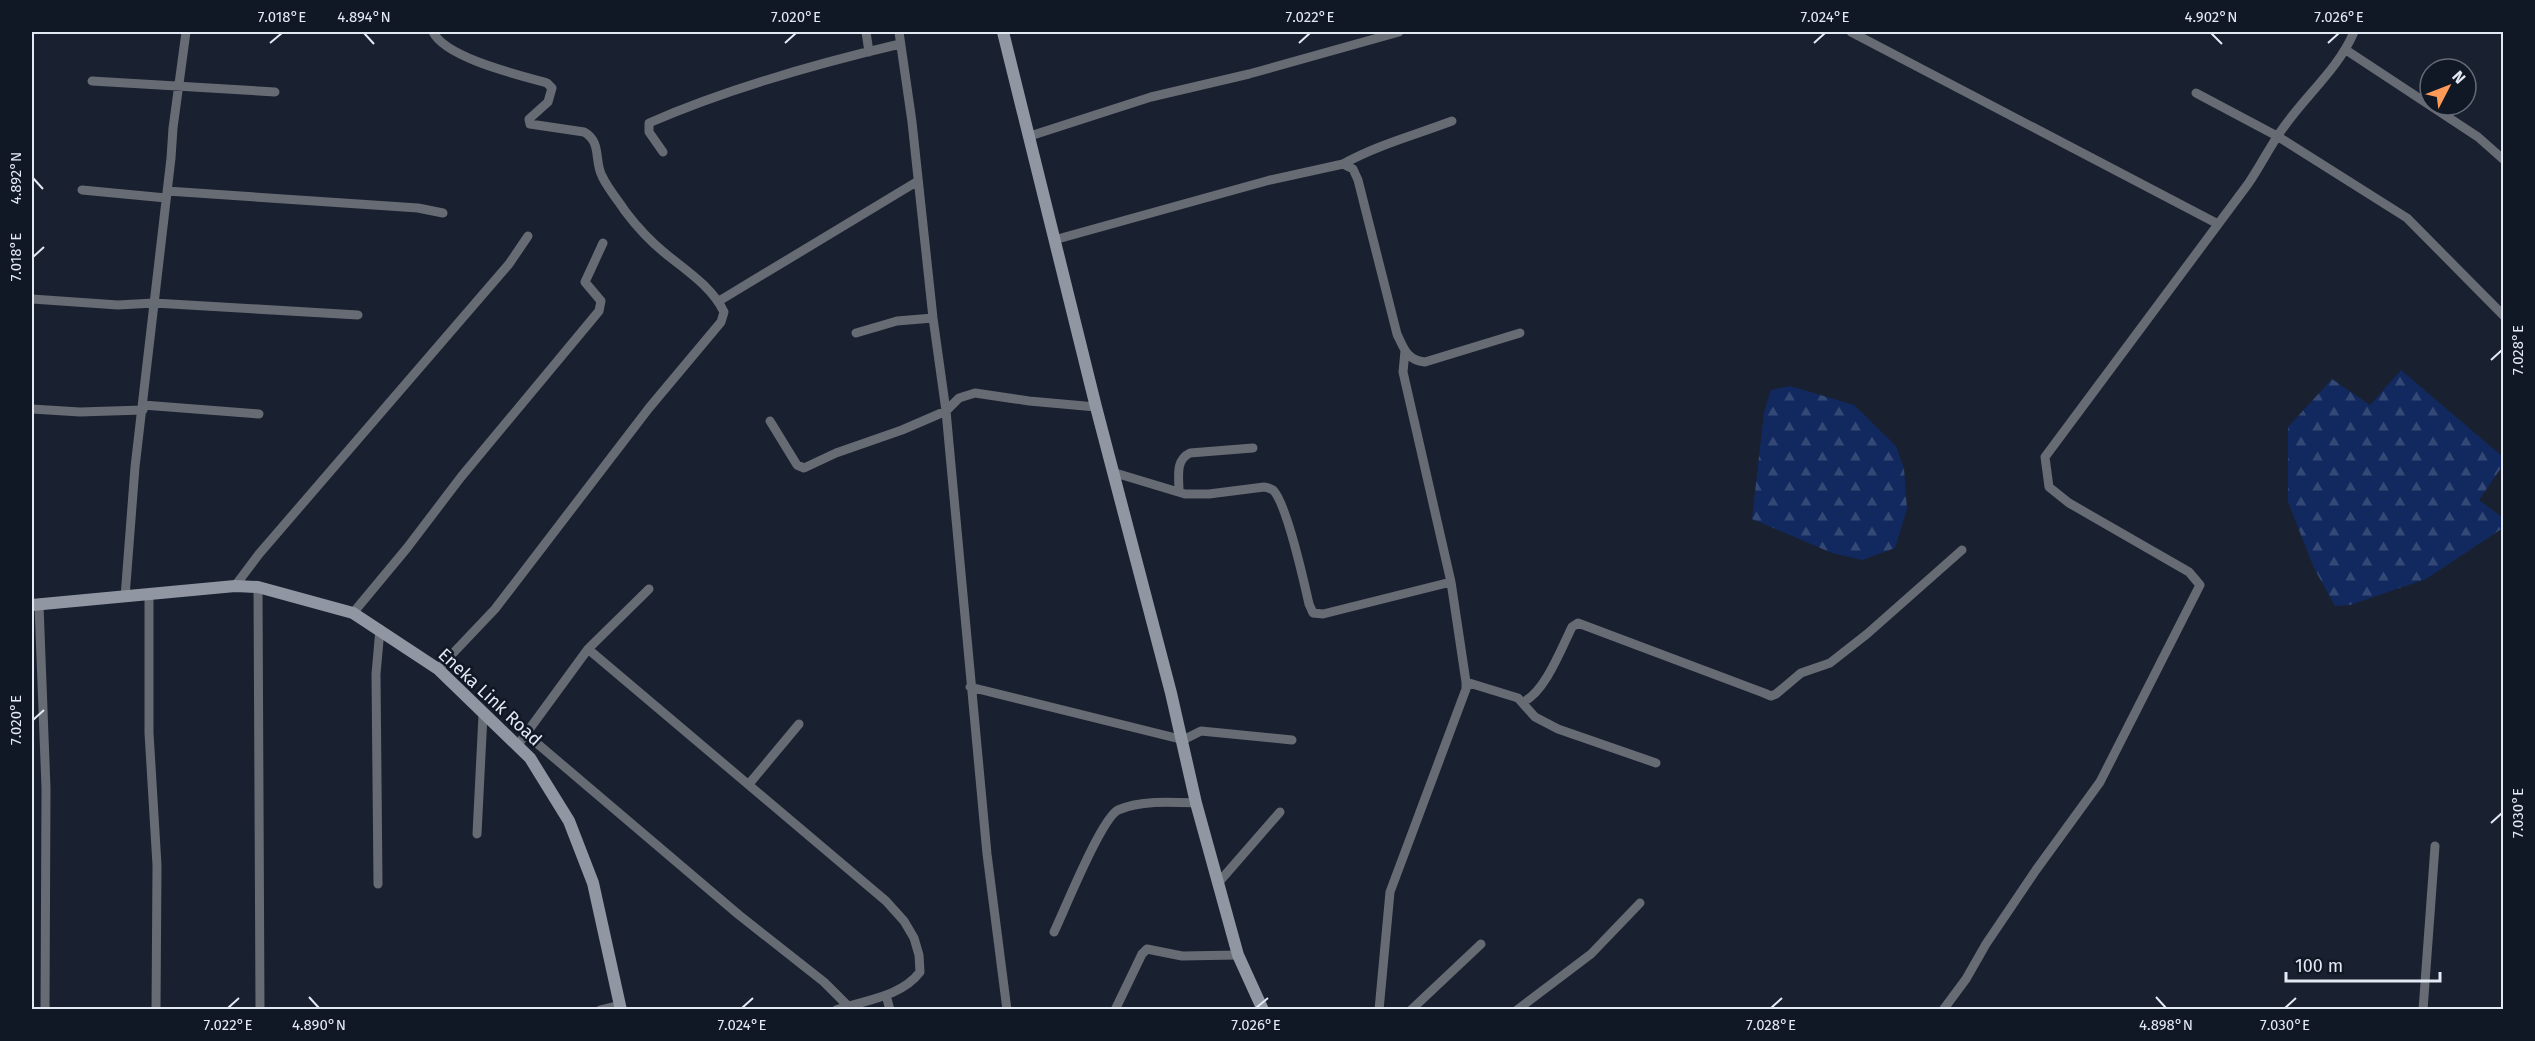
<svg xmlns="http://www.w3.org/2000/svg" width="2535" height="1041" font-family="'Fira Sans',sans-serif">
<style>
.forest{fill:url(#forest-firs)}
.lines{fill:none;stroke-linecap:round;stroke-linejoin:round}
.street{stroke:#676b73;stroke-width:9}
.secondary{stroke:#9097a3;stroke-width:12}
.ticks{fill:none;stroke:#e4eaf4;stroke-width:2}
.labels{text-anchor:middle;stroke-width:5;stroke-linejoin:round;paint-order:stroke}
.street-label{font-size:18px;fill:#e4eaf4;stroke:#101725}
.neatline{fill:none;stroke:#e4eaf4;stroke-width:2}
.ticks-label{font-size:15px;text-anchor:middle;fill:#e4eaf4}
</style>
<defs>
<pattern id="forest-firs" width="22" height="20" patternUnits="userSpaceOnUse" patternTransform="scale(1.5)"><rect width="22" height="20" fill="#11295e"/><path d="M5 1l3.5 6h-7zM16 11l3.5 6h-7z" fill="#344876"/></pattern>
</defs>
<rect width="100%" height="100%" fill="#19202f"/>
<path class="forest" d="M 2401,370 L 2503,457 L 2503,465 L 2479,500 L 2503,518 L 2503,528 L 2426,579 L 2350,605 L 2335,606 L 2314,568 L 2288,502 L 2288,427 L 2332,379 L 2370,405 Z
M 1790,386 L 1854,405 L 1896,446 L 1904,469 L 1907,509 L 1895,548 L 1862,560 L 1832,553 L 1752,519 L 1764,412 L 1771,390 Z"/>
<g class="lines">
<path class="street" d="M 433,32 C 446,58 519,75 547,83 L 552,88 L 548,102 L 529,119 L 530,124 L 584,132 C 602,142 594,161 602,176 C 608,189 618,200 625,211 C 637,227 651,242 666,254 C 687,271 712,287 724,312 L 721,322 L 649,408 L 495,609 L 438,669
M 866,32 L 869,52
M 899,32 L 912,122 L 933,318 L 946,411 L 987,854 L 1007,1010
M 1851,32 L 2218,224
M 2346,50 L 2478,137 L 2504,160
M 92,81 L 275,92
M 2196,93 L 2277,136 L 2407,218 L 2504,316
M 1030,136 L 1151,97 L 1249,74 L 1399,32
M 663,152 L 649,132 L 649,123 C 729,88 815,64 900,44
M 1343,164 C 1377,145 1415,135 1452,121
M 82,190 L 166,198
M 167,191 L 418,208 L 443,213
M 1054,240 L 1270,180 L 1343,164 L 1353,169 L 1358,180 L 1397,334 C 1404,349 1407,360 1425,362 L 1520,333
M 32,299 L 118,305 L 154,303 L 358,315
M 719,301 L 918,181
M 856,333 L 897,321 L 933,318
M 143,405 L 259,414
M 32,409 L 80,412 L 143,410
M 770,421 L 797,465 L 804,468 L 836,453 L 902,430 L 946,411 L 959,398 L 975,393 L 1029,401 L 1096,407
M 1112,472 L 1185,494 L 1209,494 L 1264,487 C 1266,487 1271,489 1273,490 C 1287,504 1304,582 1309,604 L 1313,613 L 1323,614 L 1451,582
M 1179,492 C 1179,477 1175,460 1190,453 L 1253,448
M 235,586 L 259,554 L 509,264 L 528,236
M 258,587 L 260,1010
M 149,595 L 149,733 L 157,865 L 156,1010
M 125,597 L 135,467 L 171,158 L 173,128 L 186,32
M 39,605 L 46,788 L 45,1010
M 353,613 L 407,548 L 461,477 L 599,311 L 601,301 L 585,282 L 603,243
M 588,649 L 886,901 L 904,921 L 914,938 L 919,955 L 920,972 C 901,997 865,1000 836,1010
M 1466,682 L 1518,698 L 1535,717 L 1558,729 L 1656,763
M 970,687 L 1180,739
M 1523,702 C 1545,692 1561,649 1572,627 L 1578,623 L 1764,693 L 1771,696 L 1776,694 L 1801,673 L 1830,663 L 1867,634 L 1962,550
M 526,734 L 739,915 L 824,982 L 848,1006
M 1181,741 L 1201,731 L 1292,740
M 517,746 L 588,649 L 649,589
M 749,784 L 799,724
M 477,834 L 483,715
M 1219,882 L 1280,812
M 378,884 L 376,674 L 380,629
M 1054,932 C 1065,909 1101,819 1118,810 C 1141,800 1172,802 1196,803
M 886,995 L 890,1010
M 600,1010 L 620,1005
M 1115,1010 L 1142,954 L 1147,949 L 1182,956 L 1238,955
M 1379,1010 L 1390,892 L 1466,689 L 1466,682 L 1451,582 L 1403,372 L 1405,351
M 1411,1010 L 1481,944
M 1517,1010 L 1591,954 L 1640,903
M 1943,1010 L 1966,979 L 1986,944 L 2036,870 L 2100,782 L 2200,585 L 2189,572 L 2069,503 L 2049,487 L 2045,457 L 2248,184 C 2259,168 2267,152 2277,137 C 2300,100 2337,72 2354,32
M 2423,1010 L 2435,846"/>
<path class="secondary" d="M 1003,32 L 1096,407 L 1171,693 L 1196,803 L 1238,955 L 1263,1010
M 32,605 L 235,586 L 258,587 L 353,613 L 438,669 L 530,758 L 569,821 L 593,883 L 621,1010"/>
</g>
<path class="ticks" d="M 364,33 L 374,44M 2211,33 L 2222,44M 270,43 L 282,33M 785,43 L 796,33M 1299,43 L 1310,33M 1814,43 L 1825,33M 2328,43 L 2339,33M 33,178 L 43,189M 33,257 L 44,247M 2491,360 L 2502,350M 33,720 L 44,710M 2491,823 L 2502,813M 309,997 L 319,1008M 2156,997 L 2166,1008M 228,1008 L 239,998M 742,1008 L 753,998M 1256,1008 L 1268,998M 1771,1008 L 1782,998M 2285,1008 L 2296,998"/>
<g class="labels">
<g class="street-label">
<text transform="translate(490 697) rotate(43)" y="6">Eneka Link Road</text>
</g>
</g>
<rect width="2535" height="1041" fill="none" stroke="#101725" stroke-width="66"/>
<g transform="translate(2448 87) rotate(48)"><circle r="28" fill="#101725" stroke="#656b78" stroke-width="1.5"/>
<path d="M0-4.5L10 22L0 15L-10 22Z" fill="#fe9b59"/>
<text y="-9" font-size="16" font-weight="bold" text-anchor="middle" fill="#e4eaf4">N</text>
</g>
<path d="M2286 972v9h154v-9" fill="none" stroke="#e4eaf4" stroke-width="3"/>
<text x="2295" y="972" font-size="18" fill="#e4eaf4" stroke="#101725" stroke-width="4.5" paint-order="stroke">100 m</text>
<rect x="33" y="33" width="2469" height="975" class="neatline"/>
<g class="ticks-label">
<text x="282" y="22">7.018°E</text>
<text x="364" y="22">4.894°N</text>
<text x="796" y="22">7.020°E</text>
<text x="1310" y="22">7.022°E</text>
<text x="1825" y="22">7.024°E</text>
<text x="2211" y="22">4.902°N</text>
<text x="2339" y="22">7.026°E</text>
<text transform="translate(16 178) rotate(-90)" y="5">4.892°N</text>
<text transform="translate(16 257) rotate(-90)" y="5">7.018°E</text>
<text transform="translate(2518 350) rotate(-90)" y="5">7.028°E</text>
<text transform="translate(16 720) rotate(-90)" y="5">7.020°E</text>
<text transform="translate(2518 813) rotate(-90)" y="5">7.030°E</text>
<text x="228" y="1030">7.022°E</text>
<text x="319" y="1030">4.890°N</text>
<text x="742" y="1030">7.024°E</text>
<text x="1256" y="1030">7.026°E</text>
<text x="1771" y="1030">7.028°E</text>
<text x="2166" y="1030">4.898°N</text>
<text x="2285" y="1030">7.030°E</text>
</g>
</svg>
